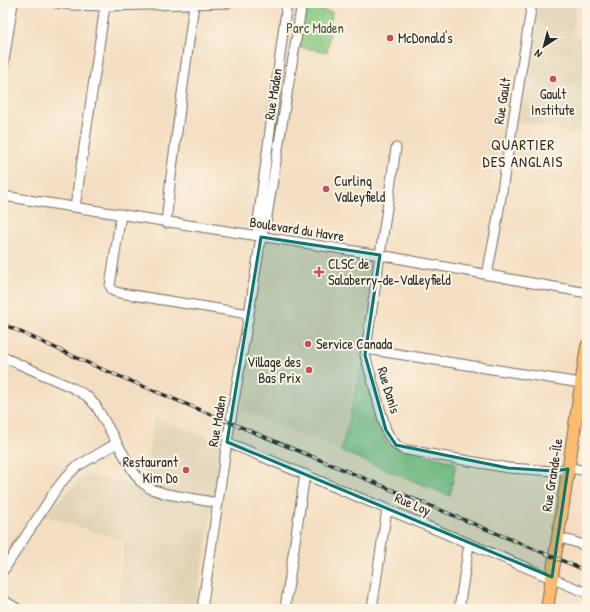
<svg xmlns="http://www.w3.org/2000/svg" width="590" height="612" font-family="'Patrick Hand',sans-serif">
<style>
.built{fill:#e0d2b4}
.green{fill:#85c982;stroke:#587a56}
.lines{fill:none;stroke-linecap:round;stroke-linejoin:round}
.minor-casing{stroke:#716a60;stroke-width:11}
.major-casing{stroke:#716a60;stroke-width:14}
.minor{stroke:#fff;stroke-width:9}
.major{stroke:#fdbc6f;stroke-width:12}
.rail-casing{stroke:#2b2b2b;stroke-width:3.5}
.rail{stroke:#fcf5e5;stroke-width:2;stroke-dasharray:6;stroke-linecap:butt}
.marked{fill:#0f766e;fill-opacity:0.2;stroke:#0f766e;stroke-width:3;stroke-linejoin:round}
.poi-dot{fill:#d1495b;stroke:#fcf5e5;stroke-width:1.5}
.labels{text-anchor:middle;stroke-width:4;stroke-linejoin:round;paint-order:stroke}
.park-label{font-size:14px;fill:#465a45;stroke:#fcf5e5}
.poi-label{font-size:14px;fill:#2b2b2b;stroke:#fcf5e5;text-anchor:start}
.street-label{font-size:14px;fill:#2b2b2b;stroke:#fcf5e5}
.neighbourhood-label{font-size:15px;letter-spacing:1px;fill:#2b2b2b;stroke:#fcf5e5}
</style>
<rect width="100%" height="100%" fill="#fcf5e5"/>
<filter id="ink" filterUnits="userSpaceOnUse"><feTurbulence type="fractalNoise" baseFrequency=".025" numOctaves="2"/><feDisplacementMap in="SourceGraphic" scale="8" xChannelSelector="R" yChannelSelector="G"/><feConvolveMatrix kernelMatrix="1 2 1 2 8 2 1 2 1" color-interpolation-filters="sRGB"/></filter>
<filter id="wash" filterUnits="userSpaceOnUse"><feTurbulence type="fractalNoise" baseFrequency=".012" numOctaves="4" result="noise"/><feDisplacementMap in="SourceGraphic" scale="16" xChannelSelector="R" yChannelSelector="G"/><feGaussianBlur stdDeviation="0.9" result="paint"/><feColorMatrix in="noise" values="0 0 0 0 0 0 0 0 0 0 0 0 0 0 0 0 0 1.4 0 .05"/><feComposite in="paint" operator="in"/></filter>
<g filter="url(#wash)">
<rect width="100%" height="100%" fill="#f4dec1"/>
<path class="built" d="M 532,3 L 577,3 L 572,35 L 587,39 L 587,137 L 513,120 Z
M 261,237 L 380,255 L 341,451 L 242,410 Z
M 154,417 L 223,443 L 195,609 L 117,609 L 125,541 L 45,516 L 66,494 L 75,483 L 85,474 L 143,488 Z"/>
<path class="green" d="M 304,8 L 332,12 L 327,52 L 297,47 Z
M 366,349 L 385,443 L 456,463 L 450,496 L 341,451 Z"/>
</g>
<g filter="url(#ink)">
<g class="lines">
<defs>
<path id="minor" d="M 57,3 L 73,5 L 105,6 L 229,3
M 3,67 L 13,3
M 396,148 L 365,355 L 386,430 C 390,439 394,444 402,449 L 508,468 L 554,471 L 571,468 L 587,471
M 3,196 L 380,255 L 587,293
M 75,207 L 105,6
M 121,214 L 110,286 L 113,291 L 120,293 L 249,314
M 166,223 L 171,176 L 194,4
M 261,237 L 257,227 L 258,221 L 287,3
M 487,275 L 496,228 L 532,3
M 366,349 L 587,384
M 3,357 L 73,388 L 87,396 L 96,406 L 133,471 L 140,481 L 151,489 L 167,494 L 218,503
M 227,442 L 587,593
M 558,537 L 587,546
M 3,571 L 55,491 L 65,478 L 76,467 L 117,443
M 3,600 L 18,609
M 202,609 L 227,442 L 249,314 L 261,237 L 266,222 L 302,3
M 285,609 L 305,474
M 372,609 L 387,509
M 459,609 L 469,544"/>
<path id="major" d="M 547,609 L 587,346"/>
</defs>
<use href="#minor" class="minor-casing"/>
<use href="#major" class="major-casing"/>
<use href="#minor" class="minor"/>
<use href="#major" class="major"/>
<defs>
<path id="rail" d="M 3,324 L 97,367 L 587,571"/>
</defs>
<use href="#rail" class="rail-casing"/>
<use href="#rail" class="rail"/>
</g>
</g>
<path class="marked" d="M 261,237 L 380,255 L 365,355 L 386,430 L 396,445 L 508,468 L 554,471 L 568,469 L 552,577 L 227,442 Z"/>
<g class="poi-dot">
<circle cx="390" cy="38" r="4"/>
<circle cx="553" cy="79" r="4"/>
<circle cx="326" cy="189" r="4"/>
<path d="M317 266h4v4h4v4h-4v4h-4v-4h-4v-4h4z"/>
<circle cx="308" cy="344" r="4"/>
<circle cx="309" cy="370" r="4"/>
<circle cx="186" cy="470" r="4"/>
</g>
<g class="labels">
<g class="park-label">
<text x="315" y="33">Parc Maden</text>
</g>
<g class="poi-label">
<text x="398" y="43">McDonald's</text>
<text x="553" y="99" text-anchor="middle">Gault<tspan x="553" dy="16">Institute</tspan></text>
<text x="334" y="186">Curling<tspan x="334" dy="16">Valleyfield</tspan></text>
<text x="328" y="269">CLSC de<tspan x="328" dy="16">Salaberry-de-Valleyfield</tspan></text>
<text x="316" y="349">Service Canada</text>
<text x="301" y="367" text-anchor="end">Village des<tspan x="301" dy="16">Bas Prix</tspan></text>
<text x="178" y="467" text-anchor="end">Restaurant<tspan x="178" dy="16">Kim Do</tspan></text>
</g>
<g class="street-label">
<text transform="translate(273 94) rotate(-81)" y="5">Rue Maden</text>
<text transform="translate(502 101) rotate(-81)" y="5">Rue Gault</text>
<text transform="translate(297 229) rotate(9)" y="5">Boulevard du Havre</text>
<text transform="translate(389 390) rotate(73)" y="5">Rue Danis</text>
<text transform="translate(217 421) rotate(-80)" y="5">Rue Maden</text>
<text transform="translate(552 475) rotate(-81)" y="5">Rue Grande-Île</text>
<text transform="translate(413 504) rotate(23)" y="5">Rue Loy</text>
</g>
<g class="neighbourhood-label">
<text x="523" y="150">QUARTIER<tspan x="523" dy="17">DES ANGLAIS</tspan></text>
</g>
</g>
<rect width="590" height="612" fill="none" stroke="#fcf5e5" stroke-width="16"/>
<g transform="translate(544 46) rotate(216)" stroke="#fcf5e5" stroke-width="3" paint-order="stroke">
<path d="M0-3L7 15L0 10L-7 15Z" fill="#2b2b2b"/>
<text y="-6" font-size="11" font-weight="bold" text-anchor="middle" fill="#2b2b2b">N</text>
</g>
</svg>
